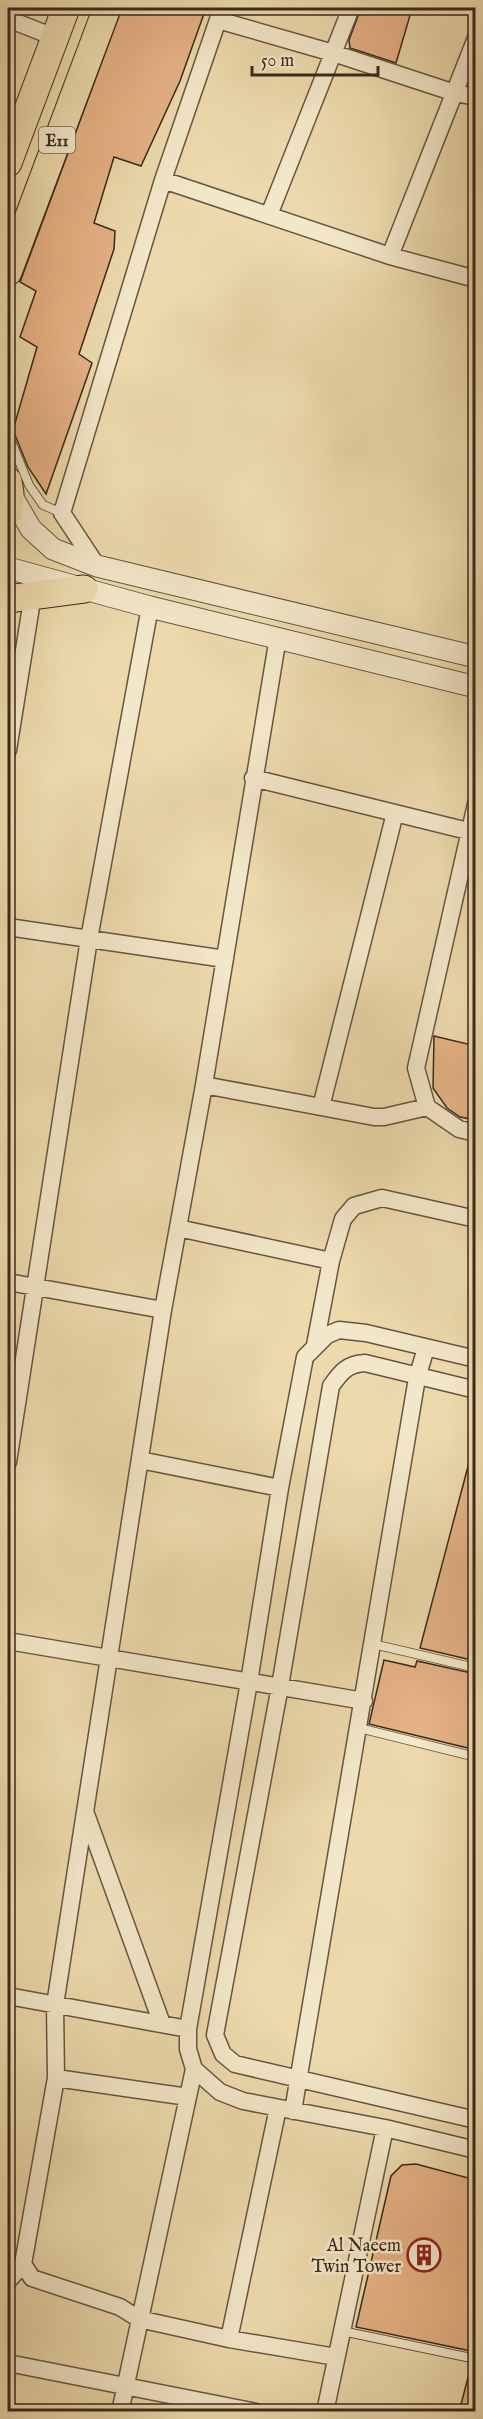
<svg xmlns="http://www.w3.org/2000/svg" width="483" height="2419" font-family="'IM FELL English',serif">
<style>
.building{fill:#e5b285;stroke:#3a291f;stroke-width:1.5}
.lines{fill:none;stroke-linecap:round;stroke-linejoin:round}
.service-casing{stroke:#665542;stroke-width:10}
.minor-casing{stroke:#665542;stroke-width:19}
.tertiary-casing{stroke:#665542;stroke-width:23}
.primary-casing{stroke:#3a291f;stroke-width:29}
.service{stroke:#f3e7c9;stroke-width:8}
.minor{stroke:#f3e7c9;stroke-width:16}
.tertiary{stroke:#f3e7c9;stroke-width:21}
.primary{stroke:#ecdaac;stroke-width:27}
.labels{text-anchor:middle;stroke-width:5;stroke-linejoin:round;paint-order:stroke}
.shield{fill:#f3e7c9;stroke:#726252;stroke-width:1.5}
.shield-label{font-size:16px;font-weight:bold;fill:#3a291f}
.poi-label{font-size:18px;fill:#3a291f;stroke:#f3e7c9;text-anchor:end}
</style>
<rect width="100%" height="100%" fill="#ecdaac"/>
<filter id="stains"><feTurbulence type="fractalNoise" baseFrequency=".00333" numOctaves="4"/><feColorMatrix values="0 0 0 0 .2 0 0 0 0 .09 0 0 0 0 .02 0 0 0 .5 -.17"/></filter>
<radialGradient id="worn" r=".72"><stop offset=".6" stop-color="#630" stop-opacity="0"/><stop offset="1" stop-color="#630" stop-opacity=".3"/></radialGradient>
<path class="building" d="M 122,8 L 206,8 L 180,81 L 141,166 L 114,157 L 94,223 L 115,231 L 114,249 L 79,354 L 92,363 L 46,494 L 28,467 L 13,430 L 37,347 L 20,337 L 36,291 L 20,282 Z
M 361,8 L 400,8 L 411,12 L 396,63 L 350,48 L 349,40 Z
M 434,1036 L 476,1046 L 476,1120 L 460,1117 L 447,1108 L 433,1088 Z
M 471,1455 L 476,1455 L 476,1661 L 420,1648 Z
M 384,1660 L 415,1667 L 417,1661 L 476,1674 L 476,1750 L 369,1724 Z
M 416,2164 L 476,2180 L 476,2352 L 356,2327 L 391,2176 L 402,2165 Z
M 471,2366 L 476,2366 L 476,2412 L 459,2412 Z"/>
<g class="lines">
<defs>
<path id="service" d="M 8,434 L 29,485 L 43,505 L 62,513
M 373,1644 L 476,1668
M 359,1728 L 476,1757
M 342,2331 L 476,2359"/>
<path id="minor" d="M 8,19 L 54,37
M 218,20 L 333,53 L 455,93 L 476,97
M 163,180 L 390,256 L 476,279
M 269,215 L 351,8
M 390,256 L 476,38
M 97,566 L 62,513 L 163,180 L 222,8
M 8,750 L 33,594
M 253,778 L 476,833
M 476,804 L 416,1068 L 427,1107 L 459,1129 L 476,1133
M 8,927 L 225,959
M 204,1085 L 374,1117 L 384,1117 L 427,1107
M 321,1107 L 395,813
M 178,1228 L 331,1261
M 8,1282 L 163,1310
M 315,1345 L 331,1261 L 343,1219 L 354,1206 L 382,1198 L 476,1219
M 476,1359 L 366,1333 L 339,1330 L 327,1335 L 305,1357 L 280,1488 L 249,1682 L 188,2029 L 188,2049 L 194,2069 L 220,2092 L 243,2101 L 385,2128 L 476,2150
M 476,1390 L 365,1363 C 347,1364 341,1372 331,1386 L 280,1686 L 215,2035 L 223,2054 L 235,2064 L 476,2120
M 140,1460 L 280,1488
M 8,1462 L 89,939 L 150,607
M 8,1641 L 364,1701
M 86,1814 L 162,2024
M 8,1996 L 188,2029
M 56,2078 L 188,2097
M 293,2111 L 417,1378 L 426,1348
M 23,2264 L 32,2278 L 120,2307 L 139,2319 L 229,2339 L 336,2357
M 8,2281 L 23,2264 L 56,2078 L 55,2005 L 163,1310 L 204,1085 L 278,637
M 229,2339 L 278,2108
M 8,2363 L 256,2412
M 120,2412 L 194,2069
M 325,2412 L 385,2128"/>
<path id="tertiary" d="M 10,493 L 31,529 L 53,549 L 97,566 L 476,657
M 8,568 L 150,607 L 476,687"/>
<path id="primary" d="M 8,163 L 66,8
M 8,272 L 107,8
M 8,481 L 10,493 L 8,513
M 8,599 L 84,589"/>
</defs>
<use href="#service" class="service-casing"/>
<use href="#minor" class="minor-casing"/>
<use href="#tertiary" class="tertiary-casing"/>
<use href="#primary" class="primary-casing"/>
<use href="#service" class="service"/>
<use href="#minor" class="minor"/>
<use href="#tertiary" class="tertiary"/>
<use href="#primary" class="primary"/>
</g>
<defs>
<symbol id="building-ring" viewBox="-11 -11 22 22"><circle r="9.5" fill="#f3e7c9" stroke="#8f2418" stroke-width="1.5"/><path d="M-4-6H4V6H1V3H-1V6H-4ZM-2.5-4.3h1.7v1.8h-1.7ZM.8-4.3h1.7v1.8H.8ZM-2.5-1h1.7V.8h-1.7ZM.8-1h1.7V.8H.8Z" fill="#8f2418"/></symbol>
</defs>
<g fill-rule="evenodd">
<use href="#building-ring" x="405" y="2236" width="38" height="38"/>
</g>
<g class="labels">
<rect class="shield" x="39" y="127" width="36" height="26" rx="4.5"/>
<g class="shield-label">
<text x="57" y="146">E11</text>
</g>
<g class="poi-label">
<text x="401" y="2251">Al Naeem<tspan x="401" dy="21">Twin Tower</tspan></text>
</g>
</g>
<rect width="483" height="2419" fill="none" stroke="#ecdaac" stroke-width="30"/>
<rect x="9" y="9" width="465" height="2401" fill="none" stroke="#3a291f" stroke-width="3"/>
<rect x="15" y="15" width="453" height="2389" fill="none" stroke="#3a291f" stroke-width="1.5"/>
<path d="M252 66v9h126v-9" fill="none" stroke="#3a291f" stroke-width="3"/>
<text x="261" y="66" font-size="18" fill="#3a291f" stroke="#f3e7c9" stroke-width="4.5" paint-order="stroke">50 m</text>
<rect width="100%" height="100%" filter="url(#stains)"/>
<rect width="100%" height="100%" fill="url(#worn)"/>
</svg>
